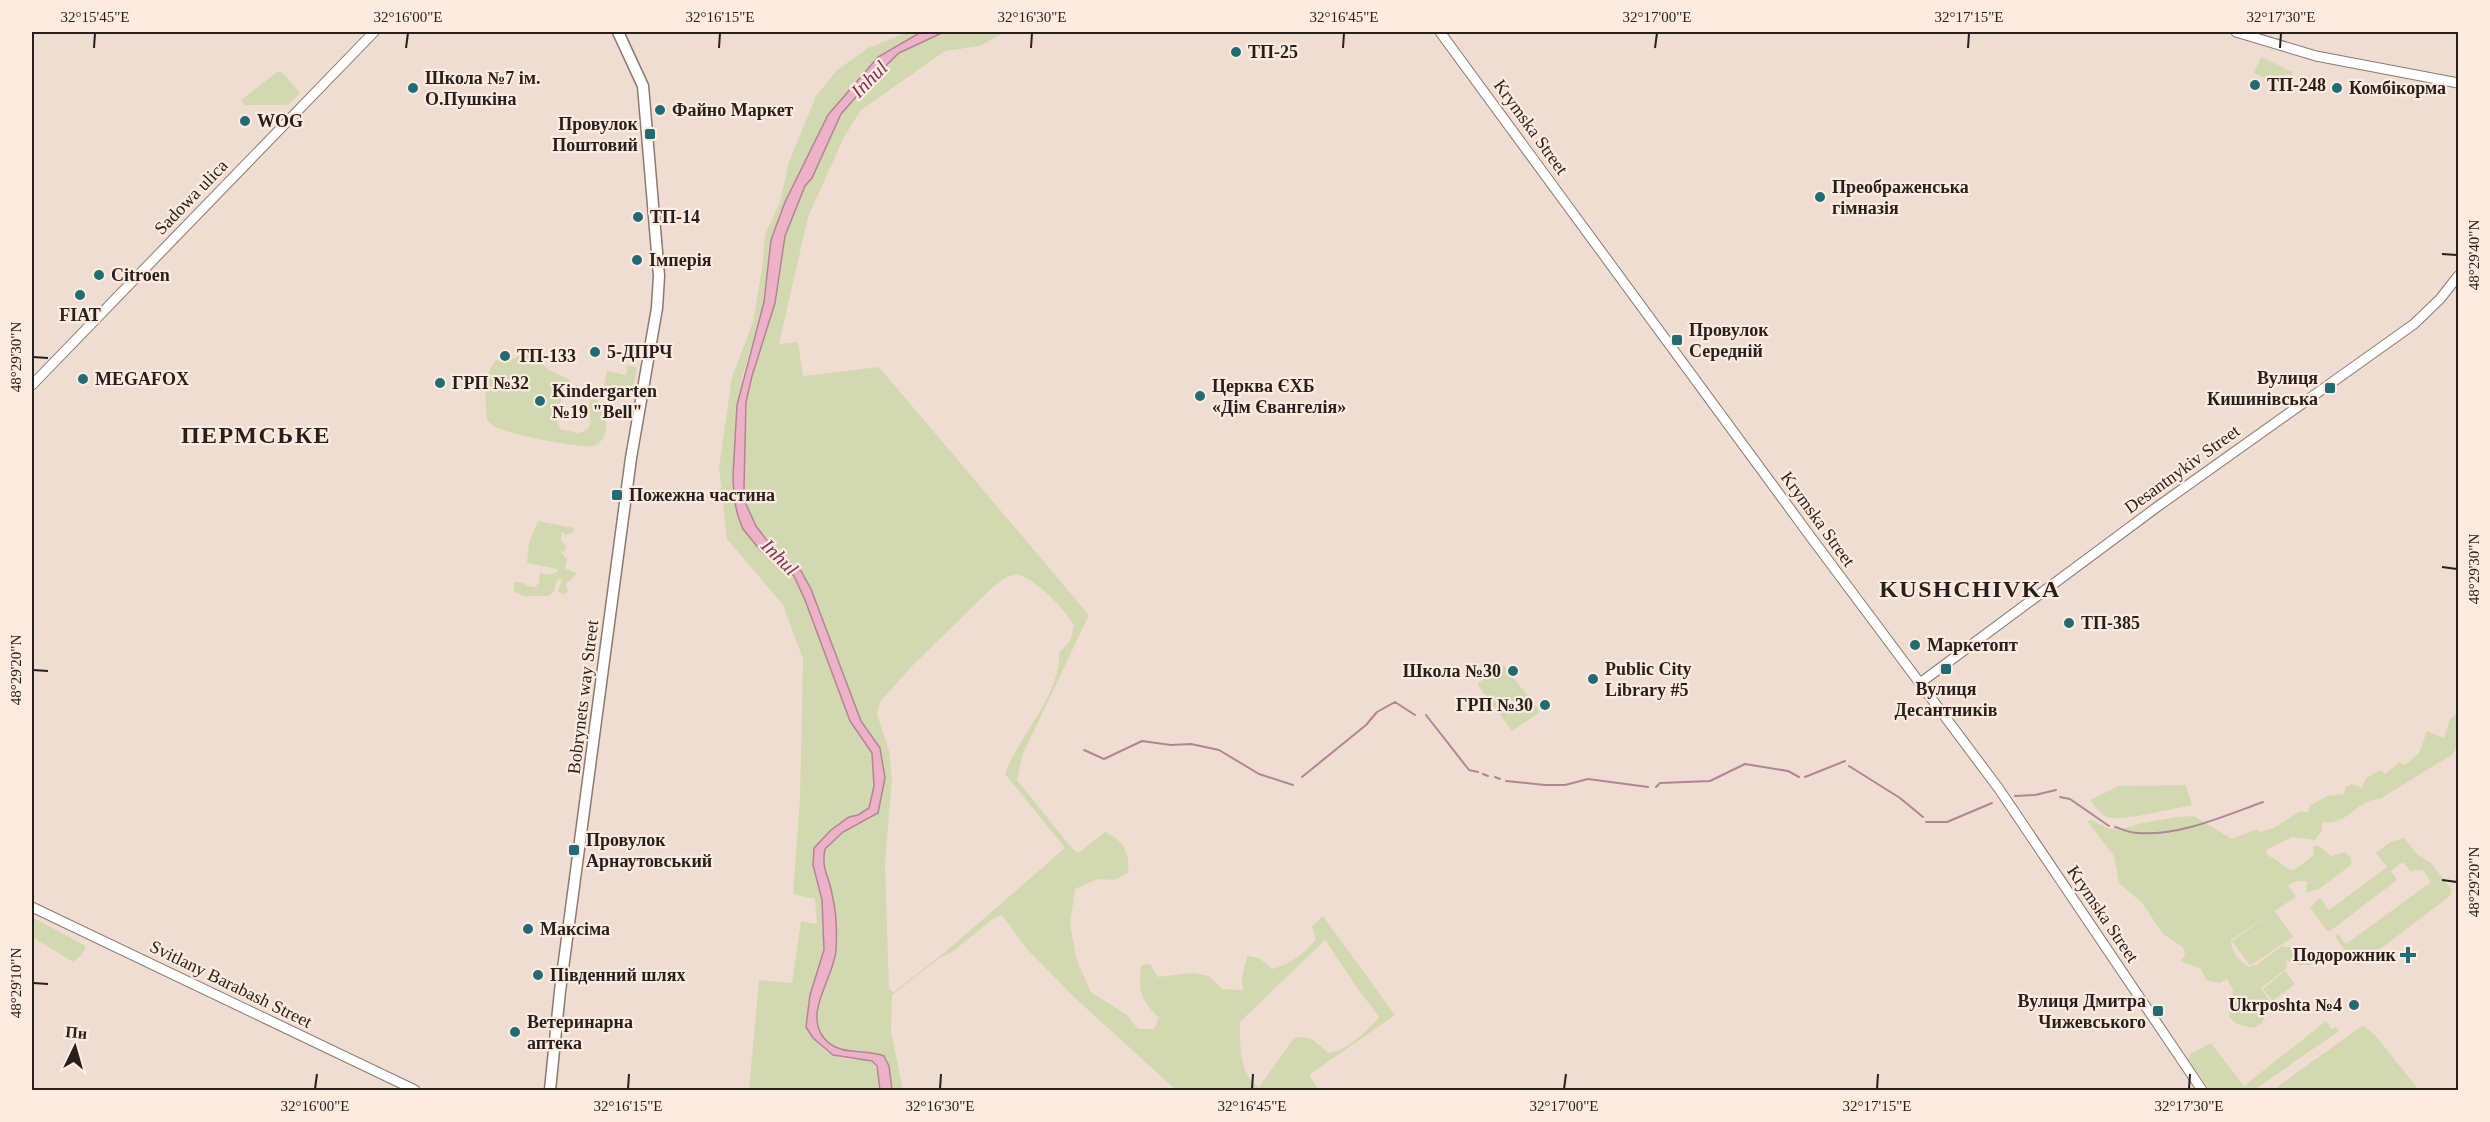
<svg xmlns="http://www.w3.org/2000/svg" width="2490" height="1122" font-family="Georgia,serif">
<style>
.green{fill:#d2d9b0;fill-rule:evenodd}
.water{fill:#edb1c8;stroke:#b18594;stroke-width:1.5}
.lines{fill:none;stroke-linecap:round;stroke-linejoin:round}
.stream{stroke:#b18594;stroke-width:2}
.secondary-casing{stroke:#8a7a70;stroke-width:11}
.primary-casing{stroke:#8a7a70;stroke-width:13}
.secondary{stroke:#fff;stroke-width:9}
.primary{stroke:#fff;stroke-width:10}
.ticks{fill:none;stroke:#261f1b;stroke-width:2}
.poi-dot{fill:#216c74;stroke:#fdebdf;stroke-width:2}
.labels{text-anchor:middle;stroke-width:4.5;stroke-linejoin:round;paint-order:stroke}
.poi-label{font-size:18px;font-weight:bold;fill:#261f1b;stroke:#fdebdf;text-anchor:start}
.street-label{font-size:18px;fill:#261f1b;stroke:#fdebdf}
.water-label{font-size:20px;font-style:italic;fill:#7d3657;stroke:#fdebdf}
.district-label{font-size:24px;font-weight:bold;letter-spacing:1.5px;fill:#261f1b;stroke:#fdebdf}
.neatline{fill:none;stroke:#261f1b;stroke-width:2}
.ticks-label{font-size:15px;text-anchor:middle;fill:#261f1b}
</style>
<rect width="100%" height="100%" fill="#f0ddd2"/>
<path class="green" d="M 908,32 L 923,32 L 878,58 L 828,114 L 785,202 L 771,240 L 764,302 L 742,378 L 743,529 L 760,550 L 794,576 L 805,600 L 850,721 L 872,753 L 874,786 L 869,808 C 862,814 854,814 847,819 C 835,827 824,836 814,848 L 814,873 L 822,900 L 824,950 L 810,995 L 806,1026 C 814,1036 821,1050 832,1055 C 863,1068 876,1043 880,1090 L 749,1090 L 759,980 L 792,983 L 801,921 L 817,924 L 815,899 L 793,894 L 800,799 L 803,659 L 783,605 L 727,539 L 719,468 L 732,377 L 753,322 L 762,269 L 765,235 L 780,202 L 789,162 L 816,96 L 836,71 L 868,48 Z
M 944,32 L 1005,32 L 980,46 L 945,51 L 861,110 L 844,137 L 808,217 L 779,344 L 798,342 L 803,376 L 879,367 L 1089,615 L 1022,756 L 1017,780 L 1070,846 L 1078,853 L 1105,832 C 1124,841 1130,852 1128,873 L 1115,880 L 1098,879 L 1075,889 L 1070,925 L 1077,961 L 1091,992 L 1127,1015 L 1138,1029 L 1154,1029 L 1159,1018 C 1140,998 1138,992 1141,965 L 1150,964 L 1158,977 L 1192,973 L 1209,976 L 1222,989 L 1243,990 L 1242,977 L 1247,956 L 1259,958 L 1273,969 C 1291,963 1305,954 1316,939 L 1312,926 L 1323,916 L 1395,1015 L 1309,1075 L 1319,1090 L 1176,1090 L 1074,997 L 1027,949 L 1002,915 L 993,919 L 951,953 L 941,957 L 892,995 L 891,1031 L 903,1090 L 892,1090 L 887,1060 C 882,1058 876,1054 870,1053 C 853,1047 838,1056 824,1038 C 806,1014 829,978 835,954 C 838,942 832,903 830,889 C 828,872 821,870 825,849 L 843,832 L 874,817 L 880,748 L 861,721 L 811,589 L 801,571 L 772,547 L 756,526 L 746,504 L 744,488 L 746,402 L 752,375 L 775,303 L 785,236 L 805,186 L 812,178 L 841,114 L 871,80 L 899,53 ZM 1017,574 C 1039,582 1062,606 1074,625 L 1070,641 L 1059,653 C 1061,695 1019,735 1005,774 L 1065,848 L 944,953 L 894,992 L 889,989 L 885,863 L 892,779 L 889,751 L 877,714 L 880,702 L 912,666 L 993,587 L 1007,577 ZM 1325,940 L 1358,989 L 1379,1017 C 1367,1031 1347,1051 1328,1053 C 1317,1043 1308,1032 1293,1039 L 1259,1087 C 1239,1076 1240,1042 1240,1022 Z
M 2261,57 L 2293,72 L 2286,88 L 2254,73 Z
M 277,72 L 282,72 L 300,93 L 289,104 L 285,105 L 245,105 L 241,100 Z
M 531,350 L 547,369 L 570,380 L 570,387 C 561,398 552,414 560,429 L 578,433 L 587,430 L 591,423 L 588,406 L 590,400 L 595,398 C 602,404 605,414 606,423 C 607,431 603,443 594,446 C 582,449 511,434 498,428 C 494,427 490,423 487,420 C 485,403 483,373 496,360 L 506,362 Z
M 627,365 L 637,368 L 631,398 L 603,392 L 607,371 L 626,375 Z
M 538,521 L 574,528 L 573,533 L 566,535 L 562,532 L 561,540 L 566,546 L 565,552 L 560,551 L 567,559 L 565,569 L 577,573 L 566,584 L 568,591 L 564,595 L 558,591 L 562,579 L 557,580 L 554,591 L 549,596 L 523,596 L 514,591 L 514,582 C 523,581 527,587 535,587 L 539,583 L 540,572 L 547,575 L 558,572 L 557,569 L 527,563 L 529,542 Z
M 1504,665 L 1540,712 L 1512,731 L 1477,684 Z
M 2458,713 L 2458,742 L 2453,754 L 2380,799 C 2356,799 2349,826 2322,822 L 2322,830 L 2315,840 L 2292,837 L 2266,850 L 2268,856 C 2279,858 2283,869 2294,870 L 2314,855 L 2313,846 L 2319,846 L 2331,856 L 2345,852 L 2351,858 L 2351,865 L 2319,889 L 2306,893 L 2307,881 L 2297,881 L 2288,885 L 2296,897 L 2231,940 C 2232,954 2238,960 2249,967 L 2256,965 L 2282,946 L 2309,950 L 2312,965 L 2300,965 L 2286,960 L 2287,966 L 2285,970 L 2261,988 L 2271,1003 L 2262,1023 L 2254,1028 L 2237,1024 L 2229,1017 L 2233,990 L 2227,979 L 2220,983 L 2206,980 L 2201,969 L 2180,961 L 2185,955 L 2183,947 L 2163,934 L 2142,903 L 2119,883 L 2114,856 L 2087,821 L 2092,820 L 2107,828 L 2119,830 L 2142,823 L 2177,817 L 2194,816 L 2232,839 L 2257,829 L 2259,832 L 2274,828 L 2299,812 L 2308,812 L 2310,805 L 2328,796 L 2344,794 L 2346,787 L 2352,784 L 2362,788 L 2366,778 L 2380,770 L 2385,774 L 2400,762 L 2405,765 L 2419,753 L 2427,731 L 2444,738 L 2450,719 Z
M 2186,785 L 2192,805 C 2176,808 2120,822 2107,817 C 2100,814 2095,806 2090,800 L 2119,786 Z
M 2404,838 L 2417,854 L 2431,863 L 2452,890 L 2450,896 L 2359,965 L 2354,964 L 2335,936 L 2338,934 L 2346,944 L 2431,882 L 2424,871 L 2415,870 L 2411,872 L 2403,862 L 2391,871 L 2397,880 L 2330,931 L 2327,931 L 2310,907 L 2320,898 L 2329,910 L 2387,867 L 2376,853 L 2390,842 Z
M 2275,911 L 2293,937 L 2250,966 L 2232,941 Z
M 32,917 L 86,946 L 81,956 L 73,962 L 32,937 Z
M 2285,971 L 2295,984 L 2273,1001 L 2263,989 Z
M 2326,1021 L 2331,1029 L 2336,1027 L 2339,1031 L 2254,1090 L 2210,1090 L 2188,1059 L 2190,1054 L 2211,1043 L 2244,1086 Z
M 2363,1025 L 2375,1035 L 2419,1090 L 2273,1090 Z"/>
<path class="water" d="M 921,32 L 944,32 L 899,53 L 871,80 L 841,114 L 812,178 L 805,186 L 785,236 L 775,303 L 752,376 L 746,402 L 744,488 L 746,504 L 756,526 L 772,547 L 801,571 L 811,589 L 861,721 L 880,748 L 885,778 L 878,813 L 843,832 L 825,849 C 821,870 829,875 832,894 C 836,910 837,933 836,949 C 835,977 803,1012 824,1038 C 839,1057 864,1048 884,1056 L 889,1066 L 892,1090 L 880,1090 L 877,1066 L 872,1061 L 833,1055 L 813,1038 L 806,1027 L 810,995 L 824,950 L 822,900 L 813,865 L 814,848 L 831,830 L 849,817 L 858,815 L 869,808 L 874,786 L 872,753 L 850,721 L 805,600 L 794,576 L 760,550 L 743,529 L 738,516 L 734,499 L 733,476 L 737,405 L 764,302 L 771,240 L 785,202 L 828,115 L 878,57 Z"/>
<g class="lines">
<path class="stream" d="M 1426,715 L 1469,770 L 1478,772
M 1084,750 L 1104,759 L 1142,741 L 1171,745 L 1191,744 L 1219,750 L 1259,774 L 1293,785
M 1849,766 L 1900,798 L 1923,817
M 1483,774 L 1488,776
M 1302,777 L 1366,725 L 1377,712 L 1395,702 L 1415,715
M 1495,777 L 1500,779
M 1805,777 L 1845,761
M 1506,781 L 1545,785 L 1565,785 L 1588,779 L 1648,787
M 1656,787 L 1660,783 L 1710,781 L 1745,764 L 1788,771 L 1799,777
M 2015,796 L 2035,795 L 2056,790
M 2060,797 L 2070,799 L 2109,826
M 1926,822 L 1947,822 L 1992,803
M 2115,827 C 2122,829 2130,833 2138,833 C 2180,836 2224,816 2263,802"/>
<defs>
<path id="secondary" d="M 1440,32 L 1810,536 L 1999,789 L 2202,1090
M 2236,32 L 2316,56 L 2458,83
M 32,385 L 374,32
M 1920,683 L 2157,507 L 2414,324 L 2440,299 L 2458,276
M 32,907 L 415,1090"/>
<path id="primary" d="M 550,1090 L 560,991 L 631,458 L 657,308 L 659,276 L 643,86 L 618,32"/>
</defs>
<use href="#secondary" class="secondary-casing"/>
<use href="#primary" class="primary-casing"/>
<use href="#secondary" class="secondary"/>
<use href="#primary" class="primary"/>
</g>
<path class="ticks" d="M 94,48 L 95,33M 406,48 L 408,33M 719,48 L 720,33M 1031,48 L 1032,33M 1343,48 L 1344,33M 1655,48 L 1657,33M 1968,48 L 1969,33M 2280,48 L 2281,33M 2442,254 L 2457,255M 33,357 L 48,358M 2442,567 L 2457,569M 33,670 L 48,671M 2442,880 L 2457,882M 33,983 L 48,984M 315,1089 L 317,1074M 628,1089 L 629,1074M 940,1089 L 941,1074M 1252,1089 L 1253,1074M 1564,1089 L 1566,1074M 1877,1089 L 1878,1074M 2189,1089 L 2190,1074"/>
<g class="poi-dot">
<circle cx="1236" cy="52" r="6"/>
<circle cx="2255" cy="85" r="6"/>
<circle cx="413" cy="88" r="6"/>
<circle cx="2337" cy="88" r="6"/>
<circle cx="660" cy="110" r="6"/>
<circle cx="245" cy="121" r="6"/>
<rect x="644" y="128" width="12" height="12" rx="3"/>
<circle cx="1820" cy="197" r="6"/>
<circle cx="638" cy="217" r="6"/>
<circle cx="637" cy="260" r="6"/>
<circle cx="99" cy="275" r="6"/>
<circle cx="80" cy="295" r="6"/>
<rect x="1671" y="334" width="12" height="12" rx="3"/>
<circle cx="595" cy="352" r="6"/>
<circle cx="505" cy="356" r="6"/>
<circle cx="83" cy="379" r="6"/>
<circle cx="440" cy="383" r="6"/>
<rect x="2324" y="382" width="12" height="12" rx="3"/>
<circle cx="1200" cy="396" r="6"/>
<circle cx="540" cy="401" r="6"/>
<rect x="611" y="489" width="12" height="12" rx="3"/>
<circle cx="2069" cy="623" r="6"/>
<circle cx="1915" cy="645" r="6"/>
<rect x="1940" y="663" width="12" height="12" rx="3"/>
<circle cx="1513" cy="671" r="6"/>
<circle cx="1593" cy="679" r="6"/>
<circle cx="1545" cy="705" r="6"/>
<rect x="568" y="844" width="12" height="12" rx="3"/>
<circle cx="528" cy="929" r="6"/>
<path d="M2405 946h6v6h6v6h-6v6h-6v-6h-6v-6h6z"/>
<circle cx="538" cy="975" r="6"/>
<circle cx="2354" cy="1005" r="6"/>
<rect x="2152" y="1005" width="12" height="12" rx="3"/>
<circle cx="515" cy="1032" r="6"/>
</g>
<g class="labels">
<g class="poi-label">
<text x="1248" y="58">ТП-25</text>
<text x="425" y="84">Школа №7 ім.<tspan x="425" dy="21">О.Пушкіна</tspan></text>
<text x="2267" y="91">ТП-248</text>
<text x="2349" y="94">Комбікорма</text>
<text x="672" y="116">Файно Маркет</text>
<text x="257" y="127">WOG</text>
<text x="638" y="130" text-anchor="end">Провулок<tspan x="638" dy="21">Поштовий</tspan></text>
<text x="1832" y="193">Преображенська<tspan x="1832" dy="21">гімназія</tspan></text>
<text x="650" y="223">ТП-14</text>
<text x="649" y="266">Імперія</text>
<text x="111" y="281">Citroen</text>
<text x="80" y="321" text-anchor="middle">FIAT</text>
<text x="1689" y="336">Провулок<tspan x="1689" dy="21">Середній</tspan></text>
<text x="607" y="358">5-ДПРЧ</text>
<text x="517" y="362">ТП-133</text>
<text x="2318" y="384" text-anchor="end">Вулиця<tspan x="2318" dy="21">Кишинівська</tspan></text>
<text x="95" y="385">MEGAFOX</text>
<text x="452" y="389">ГРП №32</text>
<text x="1212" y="392">Церква ЄХБ<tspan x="1212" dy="21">«Дім Євангелія»</tspan></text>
<text x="552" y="397">Kindergarten<tspan x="552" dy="21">№19 "Bell"</tspan></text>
<text x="629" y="501">Пожежна частина</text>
<text x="2081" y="629">ТП-385</text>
<text x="1927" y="651">Маркетопт</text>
<text x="1605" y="675">Public City<tspan x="1605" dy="21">Library #5</tspan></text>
<text x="1501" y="677" text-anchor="end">Школа №30</text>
<text x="1946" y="695" text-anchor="middle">Вулиця<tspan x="1946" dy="21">Десантників</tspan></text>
<text x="1533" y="711" text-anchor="end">ГРП №30</text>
<text x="586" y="846">Провулок<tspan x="586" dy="21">Арнаутовський</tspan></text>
<text x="540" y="935">Максіма</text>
<text x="2396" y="961" text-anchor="end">Подорожник</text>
<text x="550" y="981">Південний шлях</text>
<text x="2146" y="1007" text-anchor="end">Вулиця Дмитра<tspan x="2146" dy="21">Чижевського</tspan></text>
<text x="2342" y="1011" text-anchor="end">Ukrposhta №4</text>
<text x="527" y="1028">Ветеринарна<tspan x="527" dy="21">аптека</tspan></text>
</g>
<g class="street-label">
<text transform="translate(1531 127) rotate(54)" y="6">Krymska Street</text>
<text transform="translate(191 197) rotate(-46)" y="6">Sadowa ulica</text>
<text transform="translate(2182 469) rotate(-36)" y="6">Desantnykiv Street</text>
<text transform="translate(1818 519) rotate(54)" y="6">Krymska Street</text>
<text transform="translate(583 697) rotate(-83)" y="6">Bobrynets way Street</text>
<text transform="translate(2103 914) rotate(56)" y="6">Krymska Street</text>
<text transform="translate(231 984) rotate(26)" y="6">Svitlany Barabash Street</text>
</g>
<g class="water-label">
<text transform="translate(869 79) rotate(-45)" y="7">Inhul</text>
<text transform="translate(780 557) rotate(45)" y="7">Inhul</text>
</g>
<g class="district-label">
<text x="256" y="443">ПЕРМСЬКЕ</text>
<text x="1970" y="597">KUSHCHIVKA</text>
</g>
</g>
<rect width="2490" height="1122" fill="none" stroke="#fdebdf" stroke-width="66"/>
<g transform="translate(75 1047) rotate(5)" stroke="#fdebdf" stroke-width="4.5" paint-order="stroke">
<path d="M0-4.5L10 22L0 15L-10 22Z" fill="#261f1b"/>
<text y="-9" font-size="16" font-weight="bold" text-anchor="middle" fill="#261f1b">Пн</text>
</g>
<rect x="33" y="33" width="2424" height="1056" class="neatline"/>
<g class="ticks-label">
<text x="95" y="22">32°15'45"E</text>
<text x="408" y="22">32°16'00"E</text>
<text x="720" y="22">32°16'15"E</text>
<text x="1032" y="22">32°16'30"E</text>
<text x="1344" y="22">32°16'45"E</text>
<text x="1657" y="22">32°17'00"E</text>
<text x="1969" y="22">32°17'15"E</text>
<text x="2281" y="22">32°17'30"E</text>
<text transform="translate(2474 255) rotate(-90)" y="5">48°29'40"N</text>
<text transform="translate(16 357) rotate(-90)" y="5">48°29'30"N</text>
<text transform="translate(2474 569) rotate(-90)" y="5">48°29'30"N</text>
<text transform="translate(16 670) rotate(-90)" y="5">48°29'20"N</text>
<text transform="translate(2474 882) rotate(-90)" y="5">48°29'20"N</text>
<text transform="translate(16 983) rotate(-90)" y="5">48°29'10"N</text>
<text x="315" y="1111">32°16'00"E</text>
<text x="628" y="1111">32°16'15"E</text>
<text x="940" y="1111">32°16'30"E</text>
<text x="1252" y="1111">32°16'45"E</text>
<text x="1564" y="1111">32°17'00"E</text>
<text x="1877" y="1111">32°17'15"E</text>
<text x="2189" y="1111">32°17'30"E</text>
</g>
</svg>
